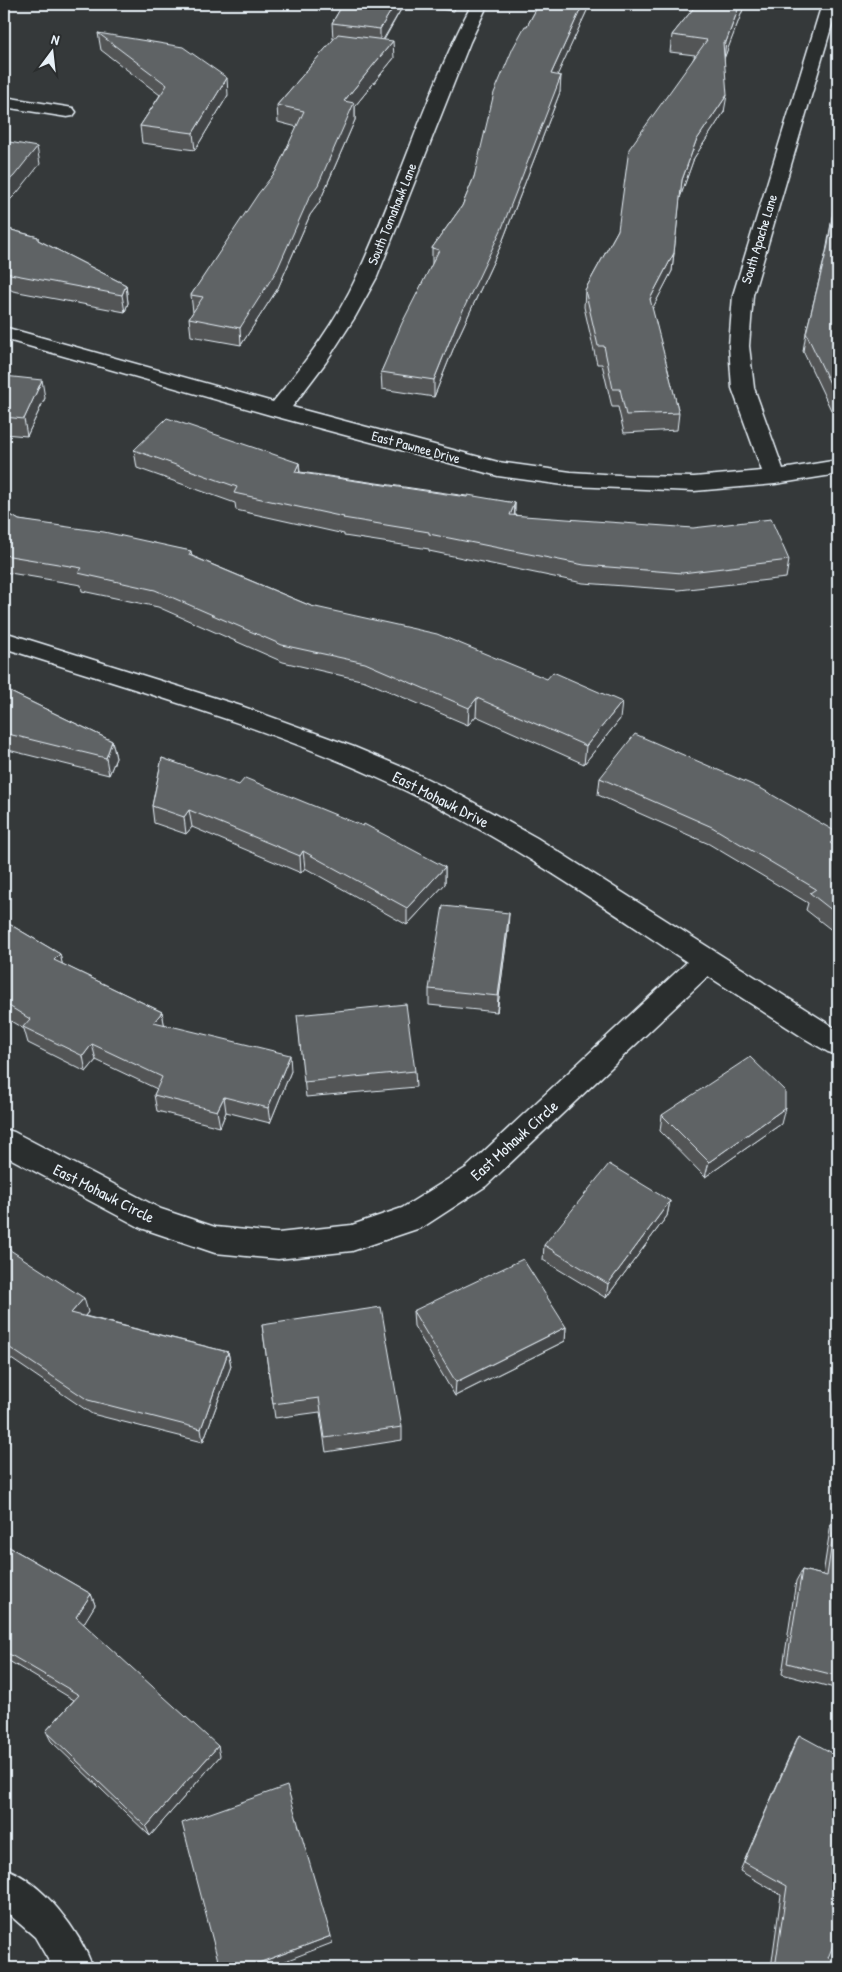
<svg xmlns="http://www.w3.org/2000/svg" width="842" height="1972" font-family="'Patrick Hand',sans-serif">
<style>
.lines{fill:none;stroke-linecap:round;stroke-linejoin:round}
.minor-casing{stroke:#e8f1f8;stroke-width:3}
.minor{fill:#2a2d2e;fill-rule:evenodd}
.wall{fill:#525557;stroke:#e8f1f8}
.shaded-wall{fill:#424547;stroke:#e8f1f8}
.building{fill:#5f6365;stroke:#e8f1f8}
.labels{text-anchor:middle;stroke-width:4;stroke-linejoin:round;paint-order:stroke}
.far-street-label{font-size:14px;fill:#e8f1f8;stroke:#2a2d2e}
.street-label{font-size:16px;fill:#e8f1f8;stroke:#2a2d2e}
</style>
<rect width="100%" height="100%" fill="#35393a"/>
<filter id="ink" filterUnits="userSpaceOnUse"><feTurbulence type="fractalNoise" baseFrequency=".02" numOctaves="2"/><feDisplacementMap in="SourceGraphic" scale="10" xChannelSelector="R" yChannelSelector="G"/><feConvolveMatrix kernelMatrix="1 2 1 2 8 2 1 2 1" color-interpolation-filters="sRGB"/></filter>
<g filter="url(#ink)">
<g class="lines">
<defs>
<path id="minor" d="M 472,4 L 488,4 L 470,42 L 377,277 L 355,317 L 326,362 L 292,407 L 498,462 L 571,472 L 635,476 L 694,477 L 762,471 L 732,388 L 729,346 L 733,295 L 822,4 L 838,4 L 753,295 L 749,346 L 754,388 L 783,469 L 838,460 L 838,474 L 775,484 L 694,491 L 571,486 L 498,476 L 270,415 L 4,339 L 4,327 L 273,402 C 305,363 336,322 357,276 C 399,187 426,91 472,4 Z
M 4,97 L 67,107 L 73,108 L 76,112 L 73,116 L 67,117 L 4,107 Z
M 4,632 L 241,706 L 354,747 L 409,770 L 462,796 L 537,838 L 838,1030 L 838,1055 L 828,1052 L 804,1038 L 708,976 L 486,1186 L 423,1227 L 352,1251 L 278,1259 L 215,1253 L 141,1228 L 4,1155 L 4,1129 L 14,1132 L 161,1209 L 215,1227 L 278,1233 L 352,1225 L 402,1208 L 466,1168 L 687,962 C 591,898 496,832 391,784 C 267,726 134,690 4,648 Z
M 4,1868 C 42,1881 80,1931 93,1968 L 53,1968 L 35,1937 L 4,1910 Z"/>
</defs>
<use href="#minor" class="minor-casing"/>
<use href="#minor" class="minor"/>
</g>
<path class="wall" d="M 343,4 L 456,4 L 454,11 L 404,4 L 384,40 L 394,58 L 355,106 L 355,120 L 319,203 L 310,215 L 278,288 L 241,345 L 191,336 L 189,318 L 193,312 L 191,295 L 276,171 L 297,127 L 278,122 L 277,105 L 334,39 L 333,39 L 332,23 Z
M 539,4 L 590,4 L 557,75 L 560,92 L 501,245 L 456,342 L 434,397 L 382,389 L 381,372 L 432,264 L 432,248 L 462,206 L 474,177 L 527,26 Z
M 697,4 L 745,4 L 724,58 L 724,112 L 694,158 L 680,197 L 672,271 L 652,309 L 679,413 L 677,430 L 624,433 L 618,407 L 612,407 L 602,364 L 597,364 L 584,307 L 585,290 L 618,230 L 695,55 L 670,52 L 672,35 Z
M 98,33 L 228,95 L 195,150 L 142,143 L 140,126 L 160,95 L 101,50 Z
M 838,191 L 838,409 L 831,410 L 803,351 L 806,333 L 826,252 L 833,212 Z
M 4,228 L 38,237 L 38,240 L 126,285 L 128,303 L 125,312 L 13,291 L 4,286 Z
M 4,376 L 45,398 L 27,436 L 4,434 Z
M 134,450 L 299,463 L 300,472 L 515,503 L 515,515 L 789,560 L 786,578 L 679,590 L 583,583 L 429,551 L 429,549 L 344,536 L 344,534 L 236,510 L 235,503 L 137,468 Z
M 4,511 L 19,520 L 191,551 L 192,556 L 311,606 L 620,719 L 584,764 L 476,716 L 468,725 L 365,681 L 283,662 L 158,607 L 82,591 L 81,585 L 4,572 Z
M 4,689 L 112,741 L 116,758 L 109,775 L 4,749 Z
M 162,758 L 445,867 L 445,884 L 407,925 L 305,868 L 301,873 L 192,827 L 186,834 L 154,823 L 152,806 Z
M 600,778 L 836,847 L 838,849 L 838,935 L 806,910 L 808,903 L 709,844 L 598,795 Z
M 4,921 L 60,954 L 62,964 L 162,1012 L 164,1024 L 291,1071 L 270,1123 L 226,1112 L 220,1127 L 157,1111 L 154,1095 L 157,1089 L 96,1060 L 86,1072 L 28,1043 L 24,1029 L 4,1017 Z
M 508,930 L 497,1012 L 429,1005 L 429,989 Z
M 299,1031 L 415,1071 L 416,1087 L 306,1097 Z
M 662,1115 L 781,1124 L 705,1177 L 660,1131 Z
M 670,1201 L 667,1216 L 606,1298 L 543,1260 L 544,1245 Z
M 4,1246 L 88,1312 L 85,1316 L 228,1352 L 231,1366 L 203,1442 L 92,1414 L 4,1354 Z
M 413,1311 L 566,1327 L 565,1341 L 455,1396 L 414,1326 Z
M 262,1325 L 402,1427 L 402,1440 L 326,1452 L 320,1412 L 275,1418 Z
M 838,1374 L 838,1403 L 834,1402 Z
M 838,1477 L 838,1689 L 782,1674 L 796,1581 L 802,1570 L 823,1575 Z
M 4,1544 L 91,1594 L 95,1605 L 83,1624 L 220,1756 L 150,1836 L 51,1741 L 46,1731 L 74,1700 L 4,1658 Z
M 799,1735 L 828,1958 L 838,1968 L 771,1968 L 781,1895 L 740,1871 L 794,1745 Z"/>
<path class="shaded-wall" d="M 395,4 L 404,4 L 380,45 L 380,29 Z
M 583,4 L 590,4 L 550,91 L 551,74 Z
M 740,4 L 745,4 L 724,59 L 726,42 Z
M 393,41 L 394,58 L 355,106 L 355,120 L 319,203 L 310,215 L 278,288 L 241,345 L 240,328 L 344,101 Z
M 561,76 L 560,92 L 501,245 L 456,342 L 434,397 L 434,380 L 456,325 Z
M 227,78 L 228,95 L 195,150 L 193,133 Z
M 727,95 L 724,112 L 694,158 L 680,198 L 682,180 L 696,141 Z
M 37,147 L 40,164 L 17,193 L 7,203 L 4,203 L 4,185 Z
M 674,253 L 672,271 L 648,317 L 650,299 Z
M 126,285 L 128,303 L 125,312 L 122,295 Z
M 42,380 L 45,398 L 27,436 L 24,419 Z
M 299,463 L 300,481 L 295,472 Z
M 515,503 L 514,521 L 510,515 Z
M 477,698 L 476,716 L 468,725 L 469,708 Z
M 622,702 L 620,719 L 584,764 L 586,746 Z
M 112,741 L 116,758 L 109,775 L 106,758 Z
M 189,810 L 192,827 L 186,834 L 184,817 Z
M 838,835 L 838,837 L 835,851 L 830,843 Z
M 303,851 L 305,868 L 301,873 L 300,856 Z
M 445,867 L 445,884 L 407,925 L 407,908 Z
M 509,913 L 508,930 L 497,1012 L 498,996 Z
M 60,954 L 64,971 L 54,960 Z
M 162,1012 L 165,1028 L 154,1022 Z
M 92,1044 L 96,1060 L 86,1072 L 83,1056 Z
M 290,1055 L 291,1071 L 270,1123 L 268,1108 Z
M 224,1097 L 226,1112 L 220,1127 L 217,1111 Z
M 785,1108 L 781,1124 L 705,1177 L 709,1162 Z
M 670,1201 L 667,1216 L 606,1298 L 608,1284 Z
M 84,1298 L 88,1312 L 76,1327 L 71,1313 Z
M 566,1327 L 565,1341 L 455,1396 L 456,1382 Z
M 228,1352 L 231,1366 L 203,1442 L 201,1429 Z
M 91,1594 L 95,1605 L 81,1628 L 76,1617 Z
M 218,1746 L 220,1756 L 150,1836 L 146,1827 Z
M 331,1936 L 332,1943 L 267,1968 L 245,1968 Z"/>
<path class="building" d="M 343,4 L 395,4 L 380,29 L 332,23 Z
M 539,4 L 583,4 L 551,74 L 561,76 L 502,228 L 456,325 L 434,380 L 381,372 L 402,323 L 439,250 L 432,248 L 462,206 L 474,177 L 494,93 L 513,48 L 525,26 L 527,26 Z
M 697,4 L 740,4 L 726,42 L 723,42 L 727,95 L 696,141 L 682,180 L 674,253 L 650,299 L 679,413 L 626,415 L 620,389 L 613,389 L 604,346 L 598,346 L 585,290 L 618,230 L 629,149 L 707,40 L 672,35 Z
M 98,33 L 183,47 L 227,78 L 193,133 L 140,126 L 167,85 Z
M 338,34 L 393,41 L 344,101 L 354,103 L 318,185 L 309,198 L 277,270 L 240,328 L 189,318 L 203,297 L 191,295 L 258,194 L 276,171 L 304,111 L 277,105 Z
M 4,141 L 37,147 L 14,176 L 4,185 Z
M 838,191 L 838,392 L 834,392 L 806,333 L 828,245 L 833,212 Z
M 4,228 L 38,237 L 38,240 L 126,285 L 122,295 L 10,274 L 4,270 Z
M 4,376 L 42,380 L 24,419 L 4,417 Z
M 167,418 L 299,463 L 295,472 L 467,497 L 468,495 L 515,503 L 510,515 L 693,528 L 771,519 L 789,560 L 682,573 L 584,565 L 429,534 L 429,532 L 343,518 L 344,517 L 234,493 L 237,487 L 134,450 Z
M 4,511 L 19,520 L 104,532 L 191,551 L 189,555 L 311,606 L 437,634 L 547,679 L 553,672 L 622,702 L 586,746 L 477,698 L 469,708 L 365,663 L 282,645 L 155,590 L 78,573 L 82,568 L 4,555 Z
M 4,689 L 112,741 L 106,758 L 4,733 Z
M 635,734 L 762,789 L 838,833 L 838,835 L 830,843 L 838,849 L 838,915 L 810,893 L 816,889 L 712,827 L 600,778 Z
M 162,758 L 239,785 L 245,778 L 363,826 L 364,824 L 445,867 L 407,908 L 303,851 L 300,856 L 189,810 L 184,817 L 152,806 Z
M 443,906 L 509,913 L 498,996 L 429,989 Z
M 4,921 L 60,954 L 54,960 L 162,1012 L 154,1022 L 290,1055 L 268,1108 L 224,1097 L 217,1111 L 154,1095 L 162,1077 L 92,1044 L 83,1056 L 23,1027 L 30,1019 L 4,1003 Z
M 406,1004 L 415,1071 L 304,1082 L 297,1015 Z
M 750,1057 L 785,1091 L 785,1108 L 709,1162 L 662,1115 Z
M 609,1164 L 670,1201 L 608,1284 L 544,1245 Z
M 4,1246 L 84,1298 L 71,1313 L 228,1352 L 201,1429 L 88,1400 L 4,1344 Z
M 523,1259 L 566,1327 L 456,1382 L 413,1311 Z
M 381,1307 L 402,1427 L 325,1438 L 319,1398 L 273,1404 L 262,1325 Z
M 838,1501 L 838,1676 L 787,1663 L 802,1570 L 827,1576 Z
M 4,1544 L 91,1594 L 76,1617 L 218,1746 L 146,1827 L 46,1731 L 79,1695 L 4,1651 Z
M 799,1735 L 838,1756 L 838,1933 L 828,1958 L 838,1961 L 838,1968 L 775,1968 L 787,1886 L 744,1862 Z
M 287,1786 L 331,1936 L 245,1968 L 220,1968 L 182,1823 Z"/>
</g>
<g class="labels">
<g class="far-street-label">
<text transform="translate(392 214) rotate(-68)" y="5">South Tomahawk Lane</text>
<text transform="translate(759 239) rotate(-73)" y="5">South Apache Lane</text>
<text transform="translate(416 447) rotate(15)" y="5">East Pawnee Drive</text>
</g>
<g class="street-label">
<text transform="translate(441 799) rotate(27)" y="6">East Mohawk Drive</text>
<text transform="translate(514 1140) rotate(-42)" y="6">East Mohawk Circle</text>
<text transform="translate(104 1193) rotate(27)" y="6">East Mohawk Circle</text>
</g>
</g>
<rect width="842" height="1972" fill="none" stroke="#2a2d2e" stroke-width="20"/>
<rect x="10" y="10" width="822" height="1952" fill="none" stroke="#e8f1f8" stroke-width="2" filter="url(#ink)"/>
<g transform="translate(52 52) rotate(15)" stroke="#2a2d2e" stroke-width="4" paint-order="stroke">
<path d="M0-4L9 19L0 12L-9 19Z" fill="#e8f1f8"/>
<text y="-8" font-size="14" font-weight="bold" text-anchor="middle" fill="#e8f1f8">N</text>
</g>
</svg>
